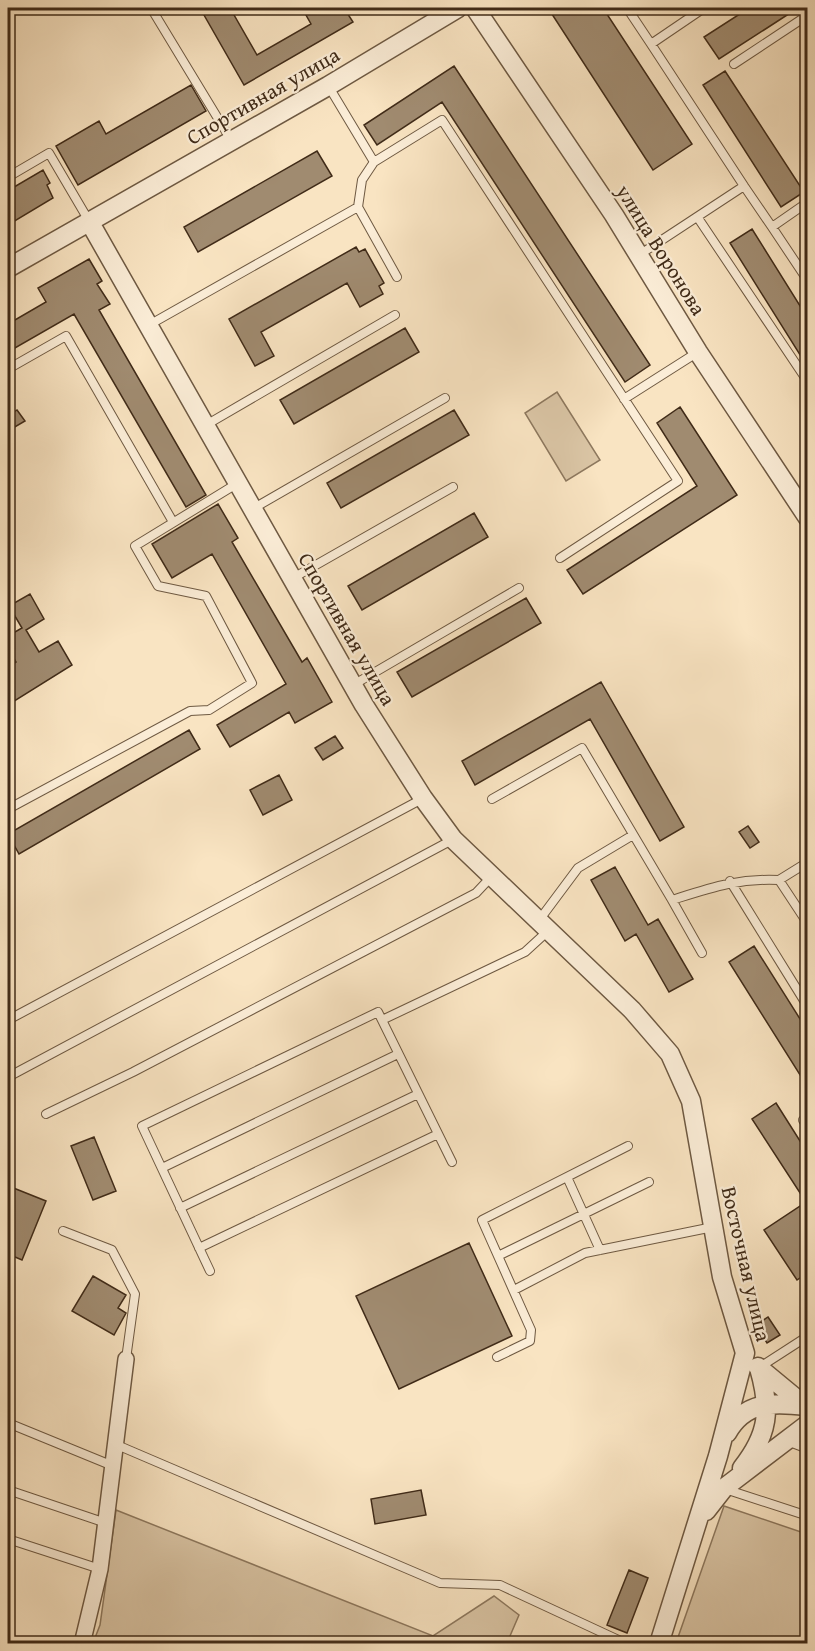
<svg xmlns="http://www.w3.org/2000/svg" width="815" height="1651" font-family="'Gentium Book Plus',serif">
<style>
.green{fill:#dac5a5;stroke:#8d785e;stroke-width:1.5}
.building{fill:#a08b70;stroke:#402b18;stroke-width:1.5}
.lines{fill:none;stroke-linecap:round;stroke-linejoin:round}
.service-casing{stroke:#6e5942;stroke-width:10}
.minor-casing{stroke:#6e5942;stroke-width:18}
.tertiary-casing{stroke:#6e5942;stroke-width:21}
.service{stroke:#fbedd7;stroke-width:8}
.minor{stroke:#fbedd7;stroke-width:15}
.tertiary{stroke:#fbedd7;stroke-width:18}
.labels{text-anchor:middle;stroke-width:4.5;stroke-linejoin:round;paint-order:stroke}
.street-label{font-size:21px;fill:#402b18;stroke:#fbedd7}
</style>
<rect width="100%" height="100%" fill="#f9e4c2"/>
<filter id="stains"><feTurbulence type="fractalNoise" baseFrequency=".00333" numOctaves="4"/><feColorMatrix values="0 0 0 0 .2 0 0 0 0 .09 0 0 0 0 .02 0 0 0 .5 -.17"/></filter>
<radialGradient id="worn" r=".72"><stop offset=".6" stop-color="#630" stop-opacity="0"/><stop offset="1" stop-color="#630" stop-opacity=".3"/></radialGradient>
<path class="green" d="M 557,392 L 600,460 L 566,481 L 525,413 Z
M 724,1506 L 807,1534 L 807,1643 L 676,1643 Z
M 116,1510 L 433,1636 L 494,1596 L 519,1615 L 507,1643 L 93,1643 L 100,1625 Z"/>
<path class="building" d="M 200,8 L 230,8 L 257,55 L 311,24 L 302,8 L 344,8 L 353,22 L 244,85 Z
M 548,8 L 603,8 L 692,144 L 653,170 Z
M 749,8 L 798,8 L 719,59 L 704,37 Z
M 454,66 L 650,365 L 625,382 L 442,102 L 377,145 L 364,125 Z
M 725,71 L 804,192 L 781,207 L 703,85 Z
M 191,85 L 206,111 L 78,185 L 56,146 L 99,121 L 106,134 Z
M 317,151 L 332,176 L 198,252 L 184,227 Z
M 43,170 L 50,183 L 47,185 L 53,198 L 8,225 L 9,190 Z
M 752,229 L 807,317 L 807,366 L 730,243 Z
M 356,247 L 359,252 L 365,249 L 384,283 L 379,286 L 383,294 L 360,307 L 347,283 L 261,332 L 274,356 L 255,366 L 229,319 Z
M 89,259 L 102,281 L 97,284 L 110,304 L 99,310 L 206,495 L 186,507 L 74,314 L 8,352 L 8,324 L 46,302 L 38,288 Z
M 405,328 L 419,352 L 294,424 L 280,400 Z
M 680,407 L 737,495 L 583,594 L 567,570 L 697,486 L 657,423 Z
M 17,410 L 25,421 L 8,431 L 8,416 Z
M 454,410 L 469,435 L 341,508 L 327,483 Z
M 218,504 L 238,538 L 232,542 L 302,662 L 307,658 L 332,702 L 295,723 L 289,712 L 230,747 L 217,725 L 286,684 L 212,554 L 172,578 L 152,544 Z
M 474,513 L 488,537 L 362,610 L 348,586 Z
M 30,594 L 44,619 L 26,630 L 39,652 L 58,641 L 72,665 L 8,705 L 8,668 L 16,662 L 8,648 L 8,636 L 22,628 L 9,606 Z
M 526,598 L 541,623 L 412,697 L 397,672 Z
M 601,682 L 684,827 L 660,841 L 590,719 L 475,785 L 462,761 Z
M 189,730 L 200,749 L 19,854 L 8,834 Z
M 335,736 L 343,748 L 323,760 L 315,748 Z
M 279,775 L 292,800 L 263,815 L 250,790 Z
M 748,826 L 759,842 L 750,848 L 739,832 Z
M 615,867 L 648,925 L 658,919 L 693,979 L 669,992 L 636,934 L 625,941 L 591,880 Z
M 754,946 L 807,1030 L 807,1086 L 729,962 Z
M 776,1103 L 807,1152 L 807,1273 L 797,1280 L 764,1230 L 806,1202 L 752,1119 Z
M 94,1137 L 116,1191 L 93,1200 L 71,1146 Z
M 11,1187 L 46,1201 L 22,1260 L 8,1254 L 8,1232 L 13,1217 L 8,1214 L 8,1196 Z
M 469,1243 L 512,1336 L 399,1389 L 356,1296 Z
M 93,1276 L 126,1295 L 118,1308 L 126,1313 L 114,1335 L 72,1311 Z
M 768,1317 L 780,1335 L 767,1343 L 756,1325 Z
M 421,1490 L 426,1515 L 375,1524 L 371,1499 Z
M 629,1570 L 648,1578 L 627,1633 L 607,1625 Z"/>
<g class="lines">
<defs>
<path id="service" d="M 151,8 L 231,140
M 627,8 L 651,44
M 704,8 L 651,44 L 744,186
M 734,64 L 808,15
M 329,87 L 374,162 L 442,120 L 678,481 L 560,558
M 8,177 L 49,153 L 89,221
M 358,207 L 397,277
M 698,218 L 808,382
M 772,227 L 808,281
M 639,255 L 744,186 L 772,227 L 808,202
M 149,325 L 358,207 L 362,180 L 374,162
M 8,369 L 66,336 L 173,522
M 624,399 L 698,352
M 206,425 L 395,315
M 254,508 L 445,398
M 293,578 L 453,487
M 353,685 L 519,588
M 492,799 L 582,748 L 672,900 C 710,888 738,878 779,880 L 808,924
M 8,809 L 190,711 L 209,710 L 252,683 L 206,596 L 158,586 L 135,546 L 238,483
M 779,880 L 808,862
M 730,881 L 808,1007
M 672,900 L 702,953
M 540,919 L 578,868 L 633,835
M 8,1020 L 422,799
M 382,1020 L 525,952 L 549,930
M 8,1077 L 452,840
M 46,1114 L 133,1072 L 476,893 L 492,876
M 808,1117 L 803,1120 L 808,1127
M 162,1168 L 398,1054
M 567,1177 L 600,1250
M 180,1208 L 418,1094
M 63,1231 L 112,1250 L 135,1294 L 126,1359
M 199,1248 L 438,1134
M 498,1256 L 649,1182
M 210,1271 L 142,1126 L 378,1012 L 452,1162
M 514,1290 L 585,1253 L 713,1227
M 497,1357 L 530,1341 L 531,1330 L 482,1220 L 628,1146
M 760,1367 L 808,1336
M 8,1423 L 113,1466
M 787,1441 L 808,1449
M 117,1445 L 440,1583 L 500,1585 L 627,1644
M 725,1489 L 808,1516
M 8,1490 L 106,1523
M 8,1539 L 100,1569
M 8,1642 L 11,1644"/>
<path id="minor" d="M 82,1644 L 100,1569 L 126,1359"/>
<path id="tertiary" d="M 475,8 L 614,215 L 698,352 L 808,518
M 89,221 L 364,705 L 423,798 L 453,839 L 632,1010 L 670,1054 L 691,1101 L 722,1277 L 745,1353 L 718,1456 L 659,1644
M 8,268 L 328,86 L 458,8
M 758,1367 L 804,1405
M 727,1433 C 745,1401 773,1402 806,1406
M 742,1468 C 769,1434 771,1409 759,1368
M 706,1511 L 724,1488 L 808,1424"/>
</defs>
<use href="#service" class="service-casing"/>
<use href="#minor" class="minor-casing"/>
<use href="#tertiary" class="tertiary-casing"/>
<use href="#service" class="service"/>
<use href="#minor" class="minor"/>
<use href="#tertiary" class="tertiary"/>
</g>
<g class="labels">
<g class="street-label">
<text transform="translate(263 96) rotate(-30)" y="7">Спортивная улица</text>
<text transform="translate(661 250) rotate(58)" y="7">улица Воронова</text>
<text transform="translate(347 629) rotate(60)" y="7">Спортивная улица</text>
<text transform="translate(746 1264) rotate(77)" y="7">Восточная улица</text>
</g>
</g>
<rect width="815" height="1651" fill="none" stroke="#f9e4c2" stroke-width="30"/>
<rect x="9" y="9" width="797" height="1633" fill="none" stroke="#402b18" stroke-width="3"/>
<rect x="15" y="15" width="785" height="1621" fill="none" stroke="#402b18" stroke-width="1.5"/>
<rect width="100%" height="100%" filter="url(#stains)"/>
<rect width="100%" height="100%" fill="url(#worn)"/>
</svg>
